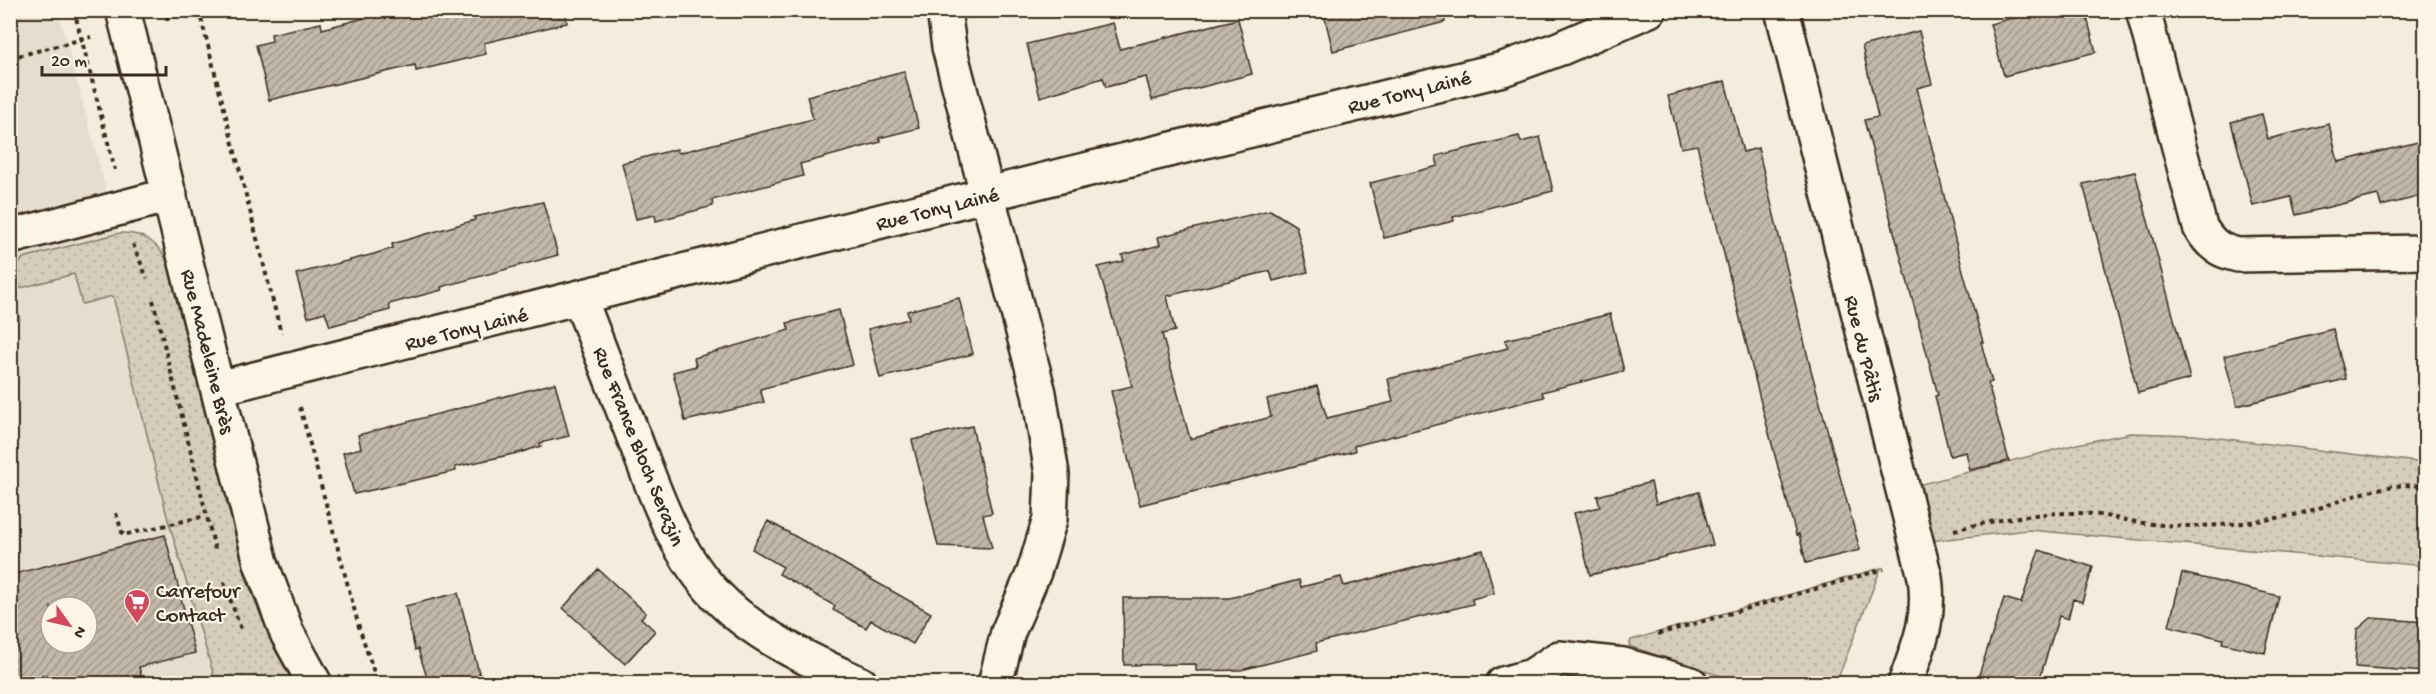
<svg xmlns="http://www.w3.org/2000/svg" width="2436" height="694" font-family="'Gochi Hand',sans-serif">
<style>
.built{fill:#e5ddce;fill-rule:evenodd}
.grass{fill:url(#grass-dots);stroke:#887c6e;stroke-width:1.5}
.building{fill:url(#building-hatch);stroke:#3b2a1e;stroke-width:1.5;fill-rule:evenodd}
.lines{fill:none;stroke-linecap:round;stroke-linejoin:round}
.minor-casing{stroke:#3b2a1e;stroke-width:38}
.path{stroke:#3b2a1e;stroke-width:4;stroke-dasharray:4.5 4.5;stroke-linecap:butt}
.minor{stroke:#fcf5e5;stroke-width:33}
.labels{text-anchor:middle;stroke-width:4.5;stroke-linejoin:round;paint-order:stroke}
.street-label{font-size:21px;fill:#3b2a1e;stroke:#fcf5e5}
.poi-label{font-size:21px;fill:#3b2a1e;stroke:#fcf5e5;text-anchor:start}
</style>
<defs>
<pattern id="grass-dots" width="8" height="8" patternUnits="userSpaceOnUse" patternTransform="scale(1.5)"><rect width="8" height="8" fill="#d6cdbd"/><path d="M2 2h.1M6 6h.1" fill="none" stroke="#b9b0a2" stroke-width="1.8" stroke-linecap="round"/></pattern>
<pattern id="building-hatch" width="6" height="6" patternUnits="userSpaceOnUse" patternTransform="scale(1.5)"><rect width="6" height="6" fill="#c3b9aa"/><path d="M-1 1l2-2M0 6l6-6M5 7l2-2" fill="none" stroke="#a0978a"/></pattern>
</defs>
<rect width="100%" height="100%" fill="#f4eddd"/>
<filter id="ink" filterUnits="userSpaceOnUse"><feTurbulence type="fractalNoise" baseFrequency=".0167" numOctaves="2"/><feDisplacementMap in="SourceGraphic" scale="12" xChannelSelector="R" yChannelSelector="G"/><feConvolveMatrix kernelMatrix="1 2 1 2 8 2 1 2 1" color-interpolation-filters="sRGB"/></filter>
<g filter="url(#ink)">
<path class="built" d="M 10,11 L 58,11 L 239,683 L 11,683 ZM 51,607 L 87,607 L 87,643 L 51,643 Z"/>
<path class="grass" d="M 120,233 C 142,232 157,241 167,261 L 246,578 L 273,646 L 293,683 L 216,683 L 167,516 L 113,296 L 82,304 L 74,274 L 13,290 L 20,320 L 11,322 L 11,275 L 23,258 Z
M 2131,433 L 2195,435 L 2425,463 L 2425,566 L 2029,530 L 1930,541 L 1918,485 L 2077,444 Z
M 1881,568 L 1836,683 L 1742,683 L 1629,646 L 1631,640 Z"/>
<path class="building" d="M 395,10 L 565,10 L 567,23 L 484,43 L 486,54 L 416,71 L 415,65 L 269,100 L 256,45 L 272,41 L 271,34 L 321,23 L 322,29 Z
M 1323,10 L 1443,10 L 1445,22 L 1333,51 Z
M 2044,10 L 2085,10 L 2096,52 L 2004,76 L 1990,24 Z
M 1238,19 L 1252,74 L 1152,100 L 1146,77 L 1106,87 L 1103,78 L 1040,97 L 1027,44 L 1113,23 L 1120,49 Z
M 1919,31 L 1932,84 L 1917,88 L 1963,271 L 1983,342 L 1981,342 L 1992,382 L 1988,383 L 2009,461 L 1970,470 L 1966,452 L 1950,456 L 1935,396 L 1938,395 L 1864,120 L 1878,117 L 1862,46 Z
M 904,71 L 919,128 L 879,138 L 881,142 L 800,164 L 803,176 L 712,200 L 713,206 L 656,221 L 655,215 L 636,219 L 622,163 L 677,149 L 678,153 L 813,119 L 807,96 Z
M 1725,81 L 1743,152 L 1758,148 L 1811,370 L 1860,550 L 1806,563 L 1799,534 L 1796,535 L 1760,399 L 1697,145 L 1681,148 L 1668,96 Z
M 2262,114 L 2268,139 L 2329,124 L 2338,162 L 2426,140 L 2426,195 L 2381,206 L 2378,195 L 2296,215 L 2291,197 L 2253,206 L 2231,122 Z
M 1519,136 L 1521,142 L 1540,137 L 1553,191 L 1453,217 L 1454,221 L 1384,238 L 1370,183 L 1438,166 L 1436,156 Z
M 2135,172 L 2190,379 L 2138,393 L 2083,184 Z
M 543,202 L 558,255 L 441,287 L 442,290 L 389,304 L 390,310 L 330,326 L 325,312 L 308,317 L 296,274 L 374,254 L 393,248 L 392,244 L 475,220 L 474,217 Z
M 1270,210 L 1296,226 L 1308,272 L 1273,281 L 1270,271 L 1167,296 L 1175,331 L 1162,334 L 1190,439 L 1271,417 L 1267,399 L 1317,386 L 1327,418 L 1393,402 L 1388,379 L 1508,348 L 1505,340 L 1610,314 L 1624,371 L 1542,392 L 1544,397 L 1354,446 L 1355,451 L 1140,505 L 1111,391 L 1132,386 L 1098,267 L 1124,261 L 1122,255 L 1160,245 L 1158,237 Z
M 959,298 L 973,354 L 880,378 L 868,329 L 909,319 L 907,311 Z
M 839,310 L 853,365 L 760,389 L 764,402 L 685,421 L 673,372 L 696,366 L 694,358 L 789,330 L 787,323 Z
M 2333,329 L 2346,379 L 2237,406 L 2224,356 Z
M 555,383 L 569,436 L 540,443 L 541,446 L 522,452 L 455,467 L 456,471 L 354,494 L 343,453 L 361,448 L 358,435 Z
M 972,426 L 992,513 L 983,515 L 992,548 L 938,546 L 912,440 Z
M 1651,482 L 1656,504 L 1699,492 L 1713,545 L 1590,575 L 1574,513 L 1600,507 L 1597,496 Z
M 768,521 L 931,613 L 913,644 L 871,620 L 866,628 L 833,610 L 835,606 L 779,574 L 783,567 L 752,549 Z
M 165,535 L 195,653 L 139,667 L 143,684 L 10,684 L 10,575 ZM 51,607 L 87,607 L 87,643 L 51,643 Z
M 1483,550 L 1494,593 L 1472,599 L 1473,604 L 1316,643 L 1317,651 L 1241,670 L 1196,671 L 1196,664 L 1124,665 L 1123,598 L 1230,598 L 1299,580 L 1301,587 L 1341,577 L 1344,586 Z
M 2039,550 L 2093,567 L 2082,602 L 2073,599 L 2068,619 L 2059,616 L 2038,684 L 1976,684 L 2004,598 L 2021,603 Z
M 598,569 L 646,613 L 641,618 L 655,631 L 625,664 L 563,608 Z
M 2182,573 L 2279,596 L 2265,653 L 2222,643 L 2223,639 L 2169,626 Z
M 458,593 L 482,684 L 429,684 L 418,649 L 415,650 L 405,606 Z
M 2371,618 L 2426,622 L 2426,672 L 2355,667 L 2357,630 Z"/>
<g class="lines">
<defs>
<path id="minor" d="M 123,10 L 261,563 L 287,633 L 315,684
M 944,10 L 949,47 L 1039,393 L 1052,474 L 1050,519 L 1034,572 L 1008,632 L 995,684
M 1782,10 L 1925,577 C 1931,619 1919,645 1905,684
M 2143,10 L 2200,227 C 2210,244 2219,251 2238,255 L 2426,252
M 10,237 L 170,195
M 580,299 C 598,346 617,393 635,440 C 656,495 675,553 717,596 C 755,636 811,661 861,684
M 219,388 L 1048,179 L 1503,69 L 1561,48 L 1649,10
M 1503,684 L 1532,676 L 1559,658 L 1623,665 L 1691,684"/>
</defs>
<use href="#minor" class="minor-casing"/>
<path class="path" d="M 74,10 L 115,170
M 199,10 L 281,333
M 165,19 L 198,10
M 10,58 L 91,37
M 133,244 L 147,278
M 153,300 L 215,549
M 300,407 L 359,627 L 378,684
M 116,513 L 123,535 L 206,516
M 1954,530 C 1996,520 2036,512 2080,513 C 2104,514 2128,522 2152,524 C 2199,529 2243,524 2289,516 C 2336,507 2374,480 2426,486
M 224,582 L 242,632
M 1658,634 L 1884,569"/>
<use href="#minor" class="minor"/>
</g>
</g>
<defs>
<symbol id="supermarket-pin" viewBox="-11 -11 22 30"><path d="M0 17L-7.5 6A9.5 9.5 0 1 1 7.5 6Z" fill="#d1495b" stroke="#fcf5e5"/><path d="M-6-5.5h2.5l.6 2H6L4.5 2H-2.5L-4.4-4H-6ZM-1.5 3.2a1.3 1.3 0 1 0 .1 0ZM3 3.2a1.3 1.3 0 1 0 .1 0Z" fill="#fff"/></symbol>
</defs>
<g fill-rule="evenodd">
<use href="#supermarket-pin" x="122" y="587" width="30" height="40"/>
</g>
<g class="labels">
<g class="street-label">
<text transform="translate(1409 91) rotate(-14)" y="7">Rue Tony Lainé</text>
<text transform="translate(937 208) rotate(-14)" y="7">Rue Tony Lainé</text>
<text transform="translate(466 328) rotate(-14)" y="7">Rue Tony Lainé</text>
<text transform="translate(1865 348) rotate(76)" y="7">Rue du Pâtis</text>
<text transform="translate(209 351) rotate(76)" y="7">Rue Madeleine Brès</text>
<text transform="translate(640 446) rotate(68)" y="7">Rue France Bloch Serazin</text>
</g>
<g class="poi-label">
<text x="156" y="597">Carrefour<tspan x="156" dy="24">Contact</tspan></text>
</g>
</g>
<rect width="2436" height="694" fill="none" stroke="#fcf5e5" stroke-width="36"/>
<rect x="18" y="18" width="2400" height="658" fill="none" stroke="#3b2a1e" stroke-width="2" filter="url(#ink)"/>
<g transform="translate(69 625) rotate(124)"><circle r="28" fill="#fcf5e5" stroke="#afa495" stroke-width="1.5"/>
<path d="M0-4.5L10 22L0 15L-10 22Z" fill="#d1495b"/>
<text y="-9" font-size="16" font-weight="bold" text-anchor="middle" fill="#3b2a1e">N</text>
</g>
<path d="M42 66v9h124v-9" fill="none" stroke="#3b2a1e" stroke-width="3"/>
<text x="51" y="66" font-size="18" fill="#3b2a1e" stroke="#fcf5e5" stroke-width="4.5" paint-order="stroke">20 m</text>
</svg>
